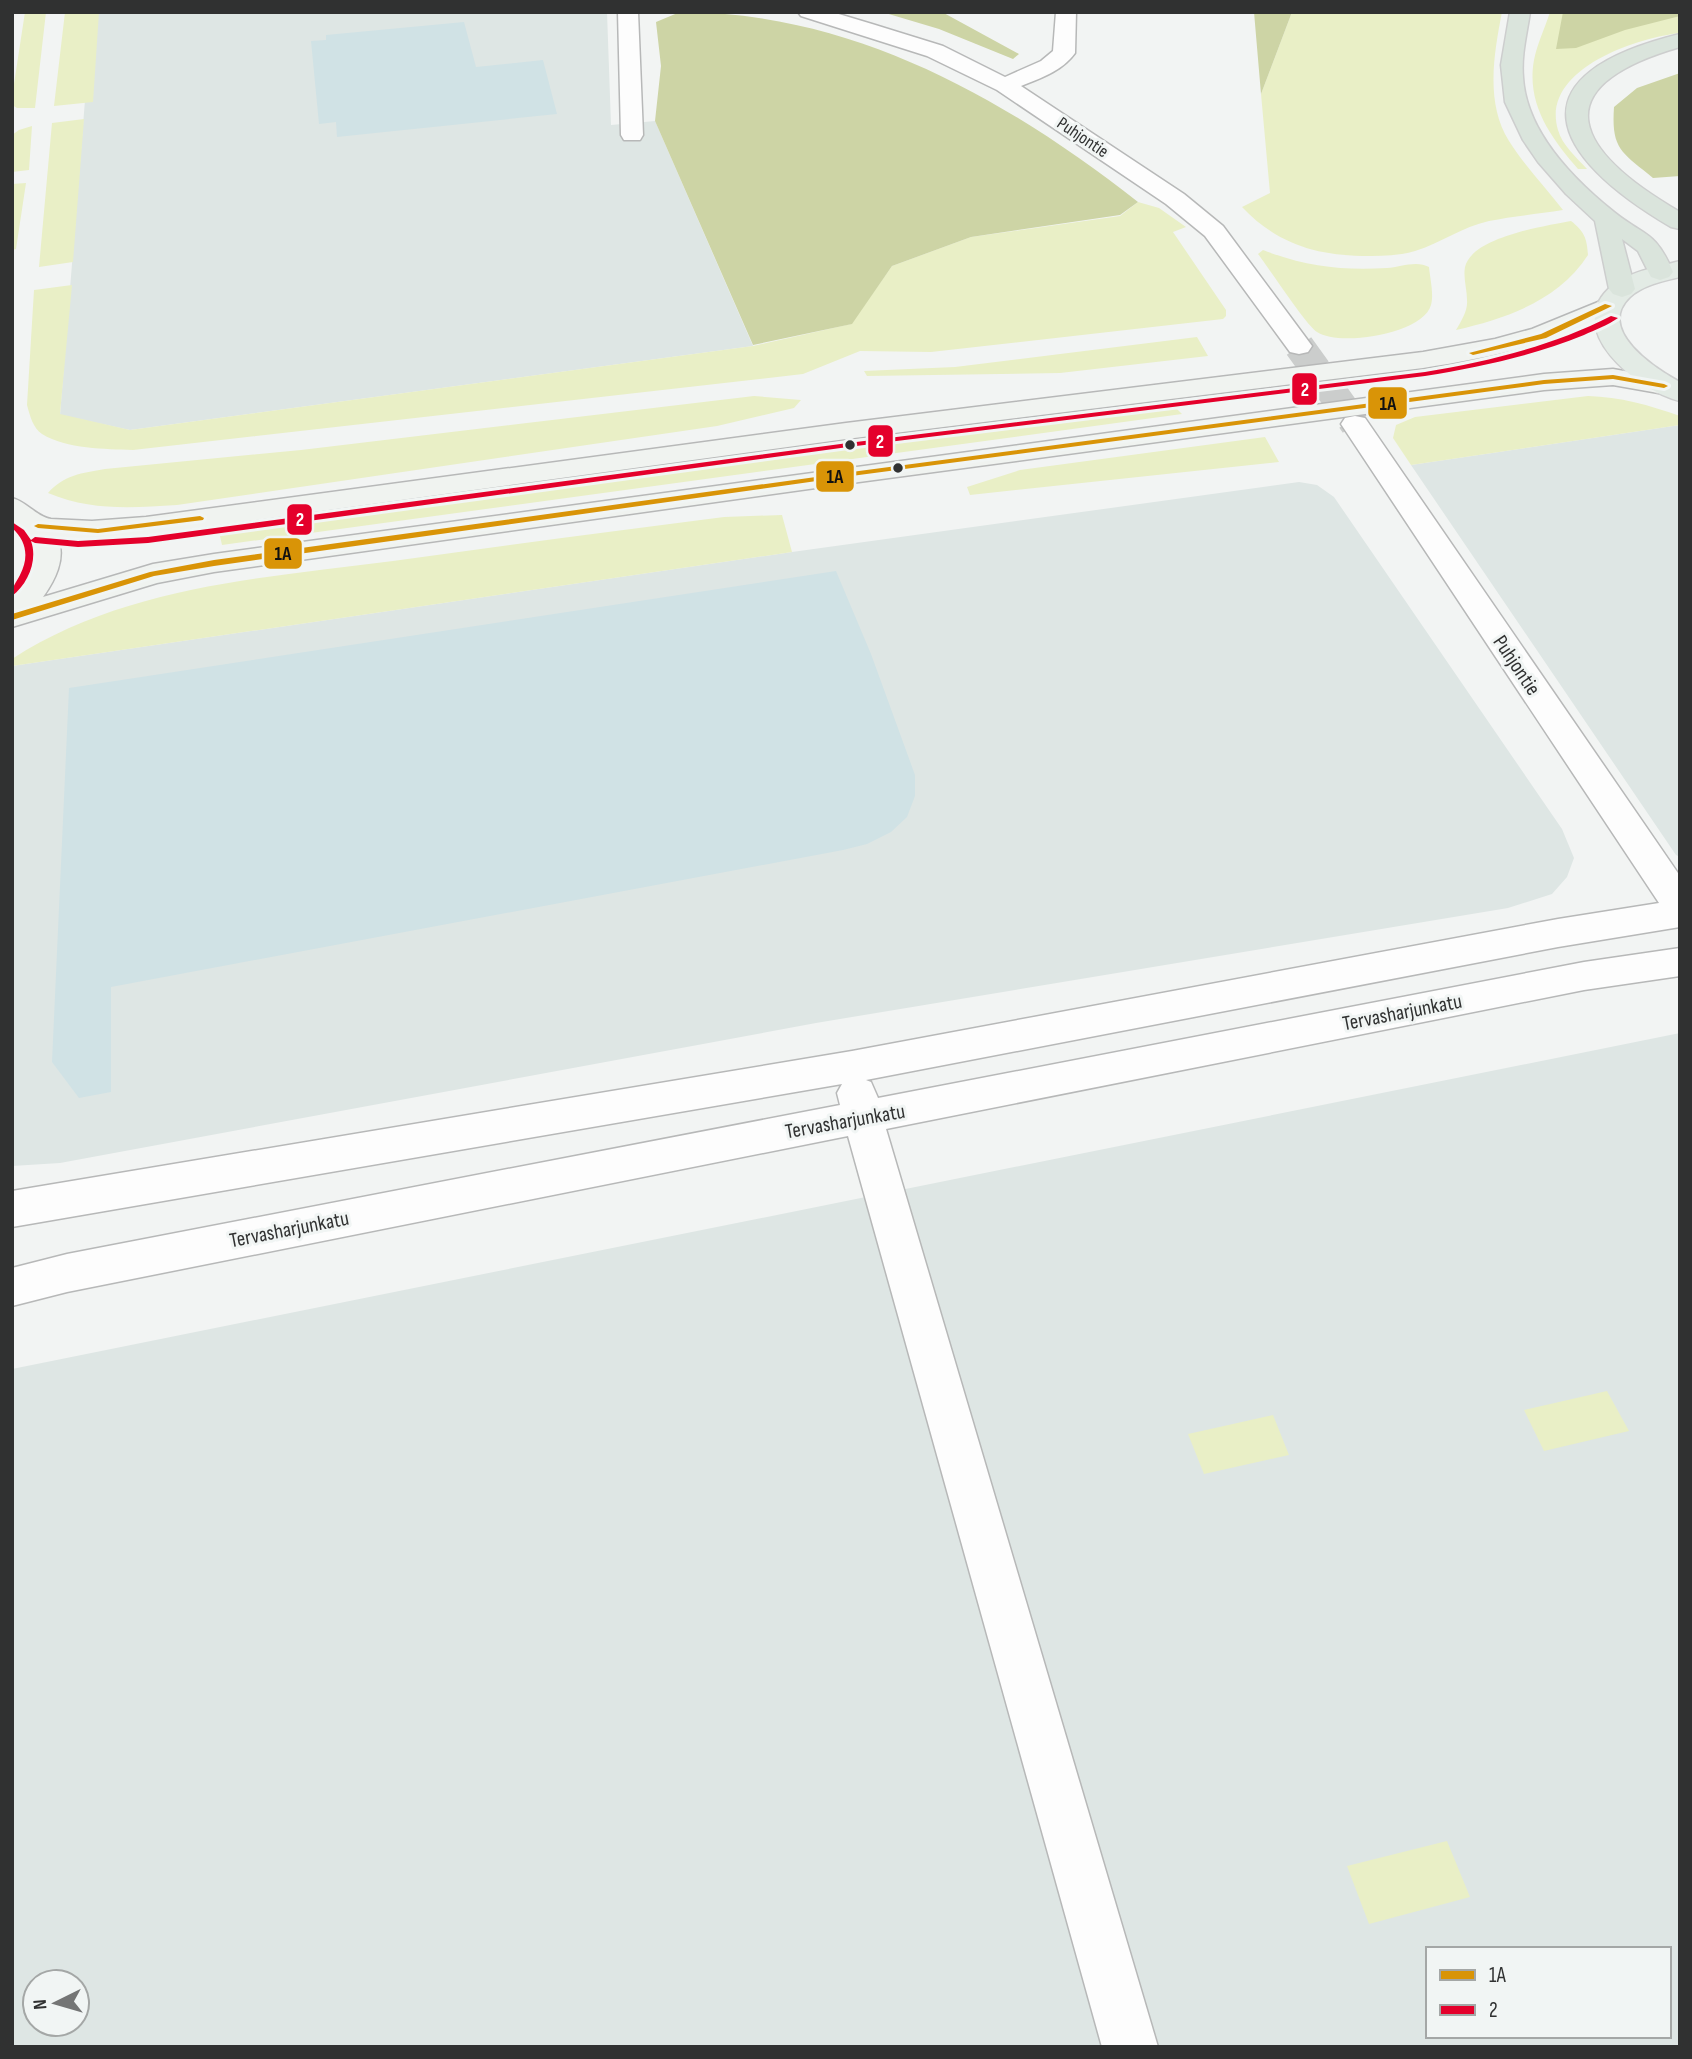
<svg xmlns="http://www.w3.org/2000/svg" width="1692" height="2059" font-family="'Sofia Sans Condensed',sans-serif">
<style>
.built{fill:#dee6e4;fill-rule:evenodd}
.green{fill:#e9efc6}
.forest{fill:#cdd4a5}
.building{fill:#d0e2e5}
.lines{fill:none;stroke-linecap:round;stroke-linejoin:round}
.minor-tunnel{stroke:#cbcdcc;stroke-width:30;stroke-dasharray:30 15;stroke-linecap:butt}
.minor-casing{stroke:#b7b8b8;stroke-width:3}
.secondary-casing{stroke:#b7b8b8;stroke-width:3}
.primary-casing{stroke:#cdcece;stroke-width:3}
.trunk-casing{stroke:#cdcece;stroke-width:3}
.minor{fill:#fdfdfd;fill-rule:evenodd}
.secondary{fill:#f0f3f0;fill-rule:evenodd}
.primary{fill:#e3ebe5;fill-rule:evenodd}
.trunk{fill:#dae4dc;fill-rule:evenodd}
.bus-1-casing{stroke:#f1f5f4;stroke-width:6}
.bus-2-casing{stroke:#f1f5f4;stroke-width:6}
.bus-1{fill:#d99407;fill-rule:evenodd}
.bus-2{fill:#e4002b;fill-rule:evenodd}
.bus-dot{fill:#303131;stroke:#f1f5f4;stroke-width:2.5}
.labels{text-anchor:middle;stroke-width:6;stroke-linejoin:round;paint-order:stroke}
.far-street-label{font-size:18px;fill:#303131;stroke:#f1f5f4}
.street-label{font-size:21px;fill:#303131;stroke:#f1f5f4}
.line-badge{stroke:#f1f5f4;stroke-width:2.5}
.badge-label{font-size:19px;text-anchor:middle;font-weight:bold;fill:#fff}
.pale-badge-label{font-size:19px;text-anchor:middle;font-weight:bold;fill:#111}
</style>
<rect width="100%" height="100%" fill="#f2f4f3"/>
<path class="built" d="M 92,12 L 607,12 L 611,125 L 655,121 L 753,346 L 130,430 L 60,415 Z
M 1680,425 L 1680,857 L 1676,855 L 1411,465 Z
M 1299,482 L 1317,485 L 1334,497 L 1562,829 L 1574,858 L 1567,877 L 1552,894 L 1508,908 L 816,1023 L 60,1163 L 12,1166 L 12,666 L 792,552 Z
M 1680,1033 L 1680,2047 L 12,2047 L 12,1369 ZM 1428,1949 L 1669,1949 L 1669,2036 L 1428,2036 ZM 35,1982 L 77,1982 L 77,2024 L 35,2024 Z"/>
<path class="green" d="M 25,12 L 46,12 L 35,108 L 17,108 L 12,105 L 12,97 Z
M 65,12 L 99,12 L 93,102 L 54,106 Z
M 1292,12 L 1502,12 C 1494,53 1485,103 1509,141 C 1524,165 1545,187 1563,210 C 1539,214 1513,216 1489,221 C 1462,227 1441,243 1415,251 C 1398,256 1379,256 1362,256 C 1314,255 1276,243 1242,207 L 1270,193 L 1261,94 Z
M 1550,12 L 1680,12 L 1680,33 C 1635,38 1540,70 1558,130 C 1562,145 1577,158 1587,169 L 1578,169 C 1551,138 1526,104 1534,60 C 1537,44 1545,28 1550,12 Z
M 84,119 L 73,262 L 39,267 L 52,123 Z
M 32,126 L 29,170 L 12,172 L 12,135 L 19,130 Z
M 26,183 L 16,249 L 12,250 L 12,184 Z
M 1138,202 L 1159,208 L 1186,227 L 1173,232 L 1226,310 L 1226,316 L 1223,319 L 931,352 L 860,351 L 803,374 L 133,450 C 105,449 67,449 42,434 C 33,428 30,416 27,405 L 34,290 L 72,285 L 60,414 L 130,430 L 753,346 L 851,324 L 892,266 L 971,237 L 1120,216 Z
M 1571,221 C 1584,231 1587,238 1588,255 C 1558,301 1507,318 1456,330 C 1461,321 1468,311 1467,300 C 1467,289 1463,278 1465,267 C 1472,237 1545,226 1571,221 Z
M 1263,250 C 1304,266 1342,271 1387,268 C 1400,267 1417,260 1429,267 C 1430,278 1434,294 1431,305 C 1423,334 1339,347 1317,332 C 1306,325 1269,268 1258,254 Z
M 1197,337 L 1208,356 L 1060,373 L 867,376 L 864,371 L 955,367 Z
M 754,396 L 801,400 L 794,408 L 717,426 L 177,505 C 131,508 91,511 48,493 C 64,475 82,473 105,469 L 301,450 Z
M 1588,396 C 1620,397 1649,405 1680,416 L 1680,425 L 1411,465 L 1393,438 L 1396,425 L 1415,417 Z
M 1175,407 L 1182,414 L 222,545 L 219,532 L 601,480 Z
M 1265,437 L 1279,462 L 970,495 L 967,487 L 1020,470 Z
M 782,515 L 792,552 L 12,666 L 12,659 C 125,586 263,578 393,561 C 503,546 613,531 724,517 Z
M 1607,1391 L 1629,1431 L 1544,1451 L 1524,1410 Z
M 1273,1415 L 1289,1455 L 1204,1474 L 1188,1434 Z
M 1447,1841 L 1470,1897 L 1369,1924 L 1347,1866 Z"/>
<path class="forest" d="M 680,12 C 853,12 1005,98 1138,202 L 1120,215 L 971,237 L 892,266 L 852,324 L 753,345 L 655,121 L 661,66 L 656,22 Z
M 882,12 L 942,12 L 1019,54 L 1013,59 L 939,29 Z
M 1254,12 L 1292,12 L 1261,94 Z
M 1563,12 L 1680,12 L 1680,16 L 1625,30 L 1576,48 L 1556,49 Z
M 1680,73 L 1680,176 L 1653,178 C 1622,152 1611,150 1614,107 L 1637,88 Z"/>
<path class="building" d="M 464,22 L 476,67 L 543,60 L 557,114 L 337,137 L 336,122 L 319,124 L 311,41 L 326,40 L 326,35 Z
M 836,571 L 871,654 L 915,775 L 915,796 L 907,817 L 891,832 L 867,844 L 843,850 L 111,987 L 111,1092 L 79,1098 L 52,1062 L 69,688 Z"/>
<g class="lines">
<path class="minor-tunnel" d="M 1299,346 L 1355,424"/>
<defs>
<path id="minor" d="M 618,12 L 638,12 L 643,135 L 640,140 L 624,140 L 621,135 Z
M 798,12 L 832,12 L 872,24 L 943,46 L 1005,77 L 1041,61 L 1053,51 L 1056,12 L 1076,12 L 1075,53 C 1062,71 1041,78 1021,86 L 1184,194 L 1223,226 L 1312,346 L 1308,352 L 1299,354 L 1290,352 L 1205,236 L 1166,204 L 997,90 L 927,56 L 801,16 Z
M 1355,416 L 1365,418 L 1680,876 L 1680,927 L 1558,947 L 866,1080 L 871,1082 L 878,1098 L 1584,962 L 1680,948 L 1680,976 L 1584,990 L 886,1129 L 1158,2047 L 1102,2047 L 848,1136 L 67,1292 L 12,1306 L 12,1268 L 67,1254 L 840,1105 L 837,1093 L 842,1084 L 12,1227 L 12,1191 L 852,1051 L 1558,919 L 1659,903 L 1341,424 L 1345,418 Z"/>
<path id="secondary" d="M 1608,298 L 1617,300 L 1621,306 L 1617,312 C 1556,344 1491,357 1423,368 L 846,439 L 146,535 L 92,539 L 58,538 C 66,559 55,580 43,597 L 153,564 L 214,554 L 1544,374 L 1613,369 L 1674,380 L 1678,386 L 1674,392 L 1664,394 L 1613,385 L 1544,390 L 859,482 L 214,572 L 157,583 L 12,627 C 12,618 9,602 13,594 C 15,589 20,585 23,580 C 35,559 33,535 12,520 L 12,498 C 27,502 37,517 51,519 L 92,521 L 146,517 L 846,423 L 1423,352 L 1495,339 L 1532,329 Z"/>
<path id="primary" d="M 1680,261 L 1680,277 C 1663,281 1643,285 1630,297 C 1595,330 1656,369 1680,382 L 1680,401 C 1638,391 1559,328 1613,285 C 1631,271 1658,267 1680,261 Z"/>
<path id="trunk" d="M 1510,12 L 1530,12 C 1527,33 1521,55 1523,77 C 1526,132 1573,179 1614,212 C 1645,237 1655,230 1673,272 L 1669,277 L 1660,280 L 1651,277 L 1638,251 L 1622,239 L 1635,289 L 1631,294 L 1622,297 L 1613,294 L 1609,289 L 1595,221 L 1566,194 L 1538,162 L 1523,140 L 1505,102 L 1501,65 Z
M 1680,34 L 1680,47 C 1538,88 1578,153 1680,212 L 1680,229 L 1671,227 C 1548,155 1512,75 1680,34 Z"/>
</defs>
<use href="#minor" class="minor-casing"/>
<use href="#secondary" class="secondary-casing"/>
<use href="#primary" class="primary-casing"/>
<use href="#trunk" class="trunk-casing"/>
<use href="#minor" class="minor"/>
<use href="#secondary" class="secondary"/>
<use href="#primary" class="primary"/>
<use href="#trunk" class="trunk"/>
<defs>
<path id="bus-1" d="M 1605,304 L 1612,306 L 1546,338 L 1473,355 L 1469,353 L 1541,334 Z
M 1613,375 L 1664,384 L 1668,386 L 1664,388 L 1613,379 L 1544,384 L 859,475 L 214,566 L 154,576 L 12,620 L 12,614 L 150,572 L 214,560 L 859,471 L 1544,380 Z
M 200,516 L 204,518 L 203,520 L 98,533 L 38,528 L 34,526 L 38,524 L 98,529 Z"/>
<path id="bus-2" d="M 1611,316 L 1618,318 C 1608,325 1595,330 1584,335 C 1533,356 1479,367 1425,376 L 848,447 L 148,543 L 78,547 L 35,543 L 31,541 C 38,560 28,584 12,596 C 12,586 16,583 20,575 C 29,558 27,541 12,528 L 12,522 L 24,530 L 31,540 L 35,537 L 78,541 L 148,537 L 848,443 L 1425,372 C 1490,361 1552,346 1611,316 Z"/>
</defs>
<use href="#bus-1" class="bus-1-casing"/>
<use href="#bus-2" class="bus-2-casing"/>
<use href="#bus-1" class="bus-1"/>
<use href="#bus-2" class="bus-2"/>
</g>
<g class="bus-dot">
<circle cx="850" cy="445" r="6"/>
<circle cx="898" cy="468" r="6"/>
</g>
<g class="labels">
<g class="far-street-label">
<text transform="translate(1083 137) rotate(34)" y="6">Puhjontie</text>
</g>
<g class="street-label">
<text transform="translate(1517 665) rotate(56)" y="7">Puhjontie</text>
<text transform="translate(1402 1012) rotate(-11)" y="7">Tervasharjunkatu</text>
<text transform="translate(845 1121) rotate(-10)" y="7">Tervasharjunkatu</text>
<text transform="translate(289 1229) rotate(-11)" y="7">Tervasharjunkatu</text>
</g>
</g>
<g class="line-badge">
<rect x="1291" y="372" width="27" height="34" rx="7" fill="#e4002b"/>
<rect x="1367" y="386" width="41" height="34" rx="7" fill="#d99407"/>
<rect x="867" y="424" width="27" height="34" rx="7" fill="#e4002b"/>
<rect x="815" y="460" width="40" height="33" rx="7" fill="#d99407"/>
<rect x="286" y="503" width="27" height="33" rx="7" fill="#e4002b"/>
<rect x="263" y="537" width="40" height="33" rx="7" fill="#d99407"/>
</g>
<g class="badge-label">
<text x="1305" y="396">2</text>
<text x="880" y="448">2</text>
<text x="300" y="526">2</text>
</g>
<g class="pale-badge-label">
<text x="1388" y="410">1A</text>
<text x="835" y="483">1A</text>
<text x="283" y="560">1A</text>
</g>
<rect width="1692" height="2059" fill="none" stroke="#303131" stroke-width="28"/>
<rect x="1426" y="1947" width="245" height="91" fill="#f1f5f4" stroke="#a4a7a6" stroke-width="2"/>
<rect x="1440" y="1970" width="35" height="10" fill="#d99407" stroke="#a4a7a6" stroke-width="2"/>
<text x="1489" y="1982" font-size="21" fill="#303131">1A</text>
<rect x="1440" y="2005" width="35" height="10" fill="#e4002b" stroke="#a4a7a6" stroke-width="2"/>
<text x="1489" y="2017" font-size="21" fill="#303131">2</text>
<g transform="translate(56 2003) rotate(265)"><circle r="33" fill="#f1f5f4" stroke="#a4a7a6" stroke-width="2"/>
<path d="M0-5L12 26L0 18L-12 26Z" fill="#747575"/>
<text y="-10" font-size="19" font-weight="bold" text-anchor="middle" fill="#303131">N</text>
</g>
</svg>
